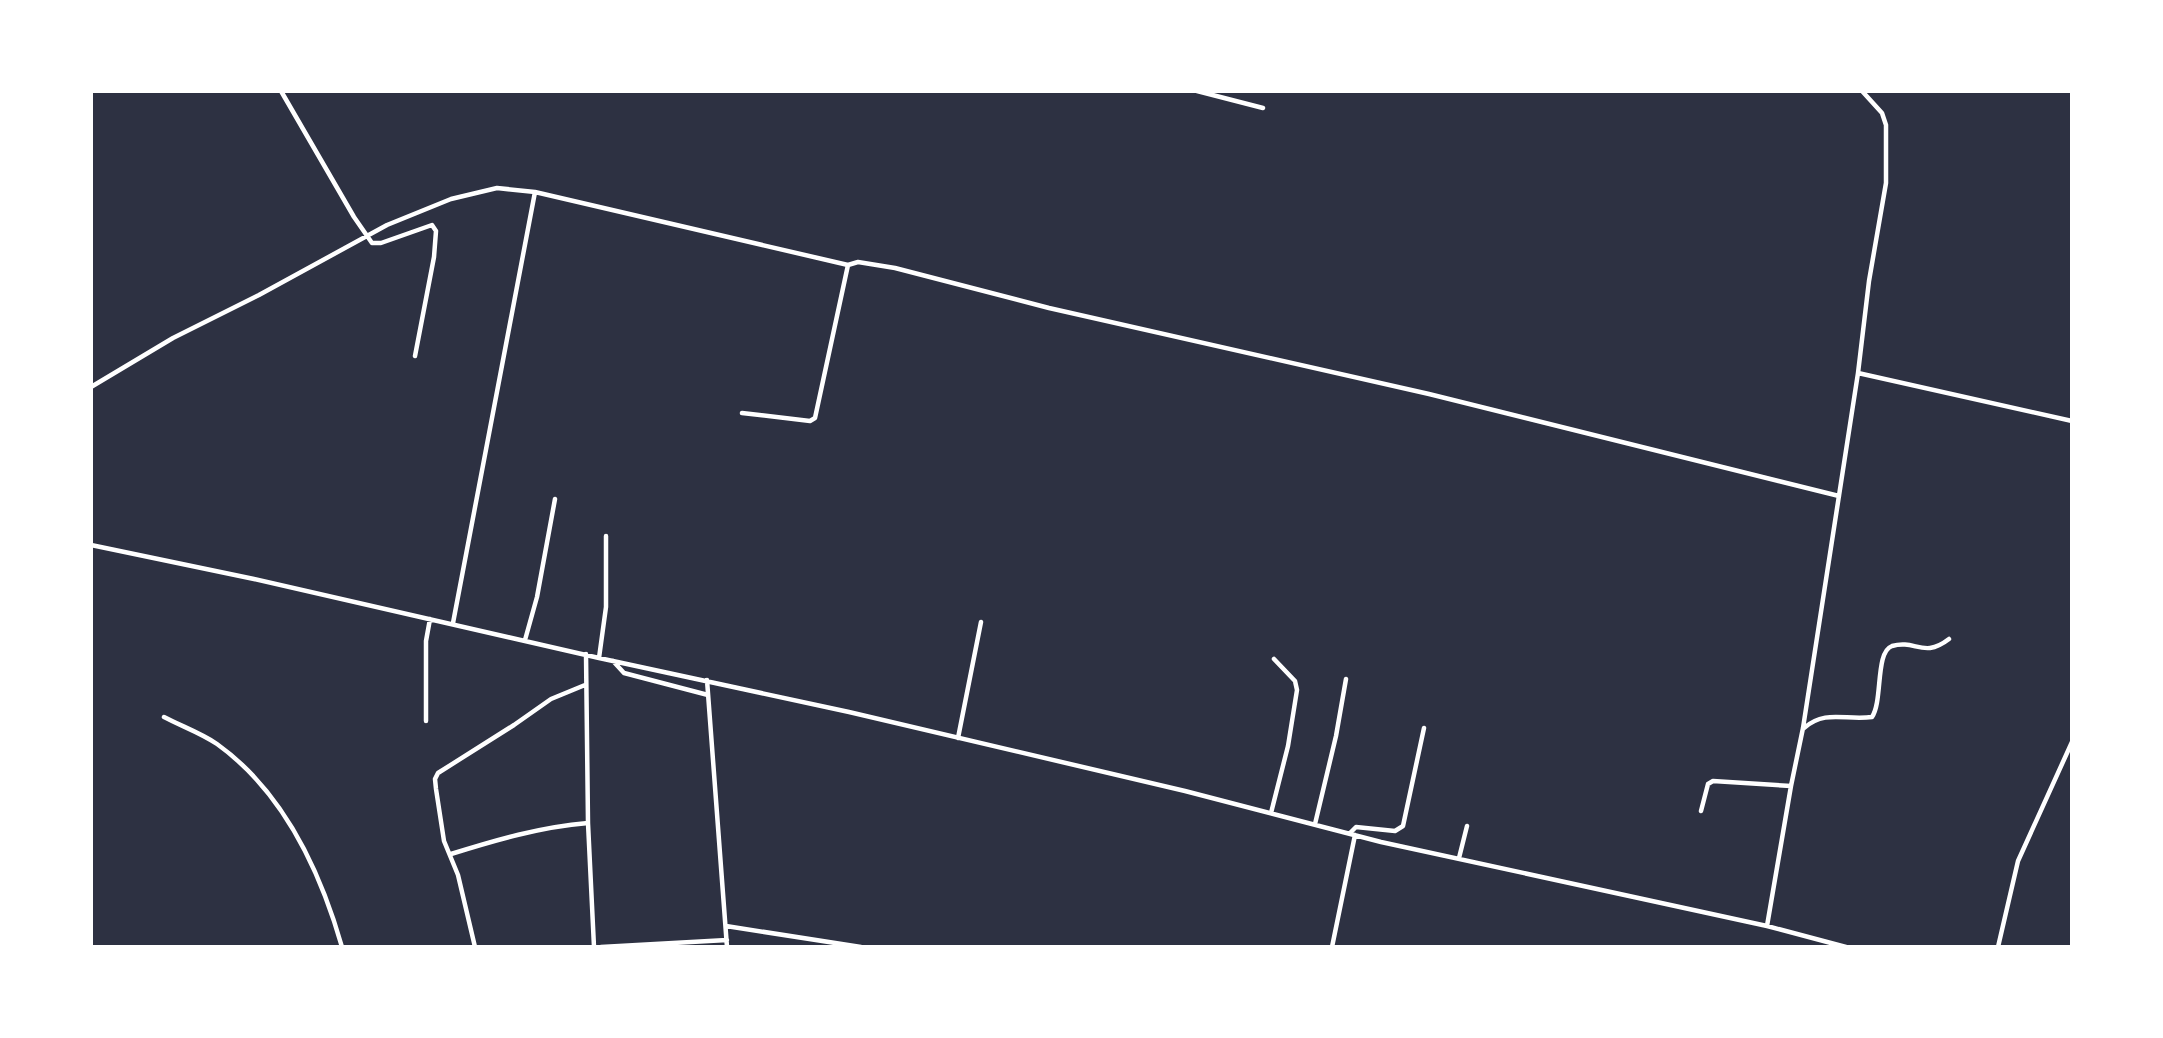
<svg xmlns="http://www.w3.org/2000/svg" width="2163" height="1038" font-family="Rubik,sans-serif">
<style>
.lines{fill:none;stroke-linecap:round;stroke-linejoin:round}
.minor{stroke:#fff;stroke-width:4.5}
</style>
<rect width="100%" height="100%" fill="#2d3142"/>
<g class="lines">
<path class="minor" d="M 281,91 L 354,217 L 372,243 L 381,243 L 432,225 L 436,231 L 434,257 L 415,356
M 1197,91 L 1263,108
M 1858,373 L 2072,421
M 91,387 L 173,338 L 259,295 L 387,225 L 451,199 L 497,188 L 535,192 L 848,265
M 742,413 L 810,421 L 815,418 L 848,265 L 858,262 L 895,268 L 1049,308 L 1429,394 L 1839,496
M 91,545 L 254,579 L 599,658 L 849,712 L 1185,791 L 1381,842 L 1767,926 L 1846,947
M 453,623 L 535,192
M 525,640 L 537,597 L 555,499
M 586,654 L 588,823 L 594,947
M 599,658 L 606,607 L 606,536
M 613,661 L 624,673 L 708,695
M 707,680 L 727,947
M 164,717 C 181,726 201,733 217,744 C 284,792 320,870 342,947
M 426,721 L 426,641 L 430,619
M 1804,728 C 1826,709 1846,721 1872,717 C 1883,701 1875,652 1892,646 C 1916,639 1923,659 1949,639
M 958,738 L 981,622
M 1701,811 L 1708,784 L 1713,781 L 1791,786
M 1271,813 L 1288,746 L 1297,690 L 1295,681 L 1274,659
M 1315,824 L 1336,736 L 1346,679
M 1350,833 L 1356,827 L 1395,831 L 1403,826 L 1424,728
M 451,854 C 496,840 540,827 588,823
M 1459,858 L 1467,826
M 726,926 L 861,947
M 1767,926 L 1791,786 L 1803,728 L 1858,373 L 1869,281 L 1886,183 L 1886,125 L 1882,113 L 1862,91
M 475,947 L 458,875 L 444,841 L 436,789 L 435,779 L 438,773 L 514,725 L 551,699 L 585,685
M 601,947 L 727,940
M 1332,947 L 1355,835
M 1998,947 L 2018,861 L 2072,742"/>
</g>
<rect width="2163" height="1038" fill="none" stroke="#ffffff" stroke-width="186"/>
</svg>
